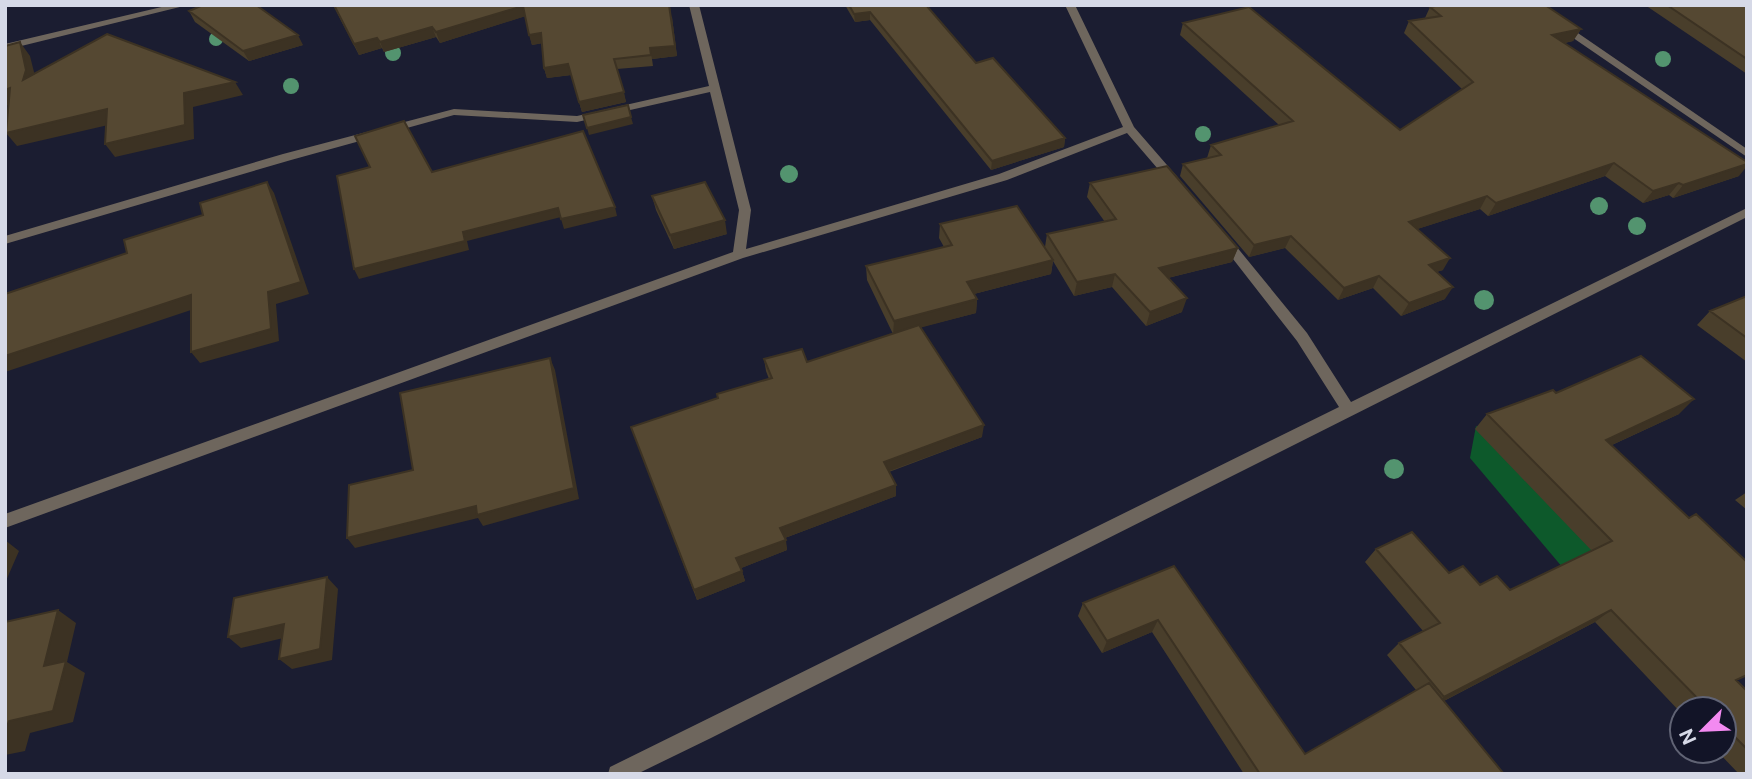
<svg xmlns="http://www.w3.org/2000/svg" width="1752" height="779" font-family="'Public Sans',sans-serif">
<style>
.forest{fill:#0d592b}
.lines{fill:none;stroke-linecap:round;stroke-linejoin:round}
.minor{fill:#6e665d;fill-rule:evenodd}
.tree{fill:#53946f}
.wall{fill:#493e2b}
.shaded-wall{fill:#3c3223}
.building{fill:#554832;stroke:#3c3223;stroke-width:2}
</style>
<rect width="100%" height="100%" fill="#1b1d31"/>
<path class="forest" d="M 1476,426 L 1536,453 L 1611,568 L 1563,568 L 1470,458 Z"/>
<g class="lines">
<path class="minor" d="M 170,5 L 188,5 L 5,50 L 5,44 Z
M 689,5 L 699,5 L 751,210 L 746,249 L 999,174 L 1123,127 L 1065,5 L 1075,5 L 1134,127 L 1180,180 L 1178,183 L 1170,183 L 1127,133 L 1007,180 L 743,258 L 5,528 L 5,514 L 733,252 L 739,210 L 710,92 L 577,122 L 454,115 L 291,160 L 5,244 L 5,236 L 283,154 L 454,109 L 577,116 L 709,86 Z
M 1525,5 L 1537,5 L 1747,149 L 1747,157 Z
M 1747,208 L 1747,217 L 711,738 L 637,774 L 608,774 L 610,767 L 1339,407 L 1297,341 L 1219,241 L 1217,238 L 1219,235 L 1227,235 L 1307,333 L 1351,402 Z"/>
</g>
<g class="tree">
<circle cx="216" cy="39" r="7"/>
<circle cx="393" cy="53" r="8"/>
<circle cx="1663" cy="59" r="8"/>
<circle cx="291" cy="86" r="8"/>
<circle cx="1203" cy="134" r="8"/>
<circle cx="789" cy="174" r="9"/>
<circle cx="1599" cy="206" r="9"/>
<circle cx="1637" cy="226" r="9"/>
<circle cx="1484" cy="300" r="10"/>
<circle cx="1394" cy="469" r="10"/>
</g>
<path class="wall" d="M 333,5 L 672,17 L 677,56 L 652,59 L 653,66 L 617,69 L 626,102 L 582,112 L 571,75 L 547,78 L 544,68 L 542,43 L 532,45 L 525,16 L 440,43 L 436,37 L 384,52 L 382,48 L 359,55 Z
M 845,5 L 926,5 L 976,63 L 1065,138 L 1064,147 L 991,170 L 870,20 L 855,22 Z
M 1645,5 L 1747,5 L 1747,74 Z
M 1430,7 L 1581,29 L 1573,41 L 1565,43 L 1739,176 L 1673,198 L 1669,195 L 1643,203 L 1605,176 L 1488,216 L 1480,209 L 1417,229 L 1443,270 L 1436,272 L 1445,299 L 1401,316 L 1373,288 L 1338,300 L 1285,248 L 1249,257 L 1180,176 L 1183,164 L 1207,158 L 1211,145 L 1279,125 L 1180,35 L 1183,23 L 1400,130 L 1462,89 L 1404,33 L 1409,21 L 1425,18 Z
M 189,11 L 303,45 L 249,61 L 195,22 Z
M 1090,183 L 1238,248 L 1232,262 L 1168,278 L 1182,312 L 1146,326 L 1112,287 L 1074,296 L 1053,261 L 1051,274 L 974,294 L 977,299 L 976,313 L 921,327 L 982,437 L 889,472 L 896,485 L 896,496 L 785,538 L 787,550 L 741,568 L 745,581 L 697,600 L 631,427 L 718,398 L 717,394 L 769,379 L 766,371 L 764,359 L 807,362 L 893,334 L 867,280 L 866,266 L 944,247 L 939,238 L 940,224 L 1045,247 L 1047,234 L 1105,222 L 1087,197 Z
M 652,196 L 727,234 L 674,249 L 656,210 Z
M 1747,296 L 1747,362 L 1697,325 L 1710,311 Z
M 1556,393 L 1679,414 L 1612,445 L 1737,682 L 1747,691 L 1747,774 L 1739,774 L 1717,751 L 1724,751 L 1724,709 L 1682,709 L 1682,714 L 1595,622 L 1444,701 L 1504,774 L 1244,774 L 1152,632 L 1102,653 L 1078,616 L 1083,603 L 1174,566 L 1305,754 L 1416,690 L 1387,655 L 1399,643 L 1423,631 L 1365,562 L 1376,549 L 1449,573 L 1480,585 L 1510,590 L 1592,551 L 1475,429 L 1487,414 Z
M 1747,492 L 1747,510 L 1735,500 Z"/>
<path class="shaded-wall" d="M 523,6 L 526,16 L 440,43 L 436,32 Z
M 670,7 L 677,56 L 652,59 L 650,48 Z
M 870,12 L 870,20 L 855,22 L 854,14 Z
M 432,27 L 436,37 L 384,52 L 380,42 Z
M 1581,29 L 1573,41 L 1545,47 L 1552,35 Z
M 541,33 L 544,43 L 532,45 L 529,35 Z
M 298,35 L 303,45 L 249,61 L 243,51 Z
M 377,38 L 382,48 L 359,55 L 354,44 Z
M 20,42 L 30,56 L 37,84 L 23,80 Z
M 568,64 L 571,75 L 547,78 L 544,68 Z
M 235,82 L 243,95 L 193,107 L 194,139 L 115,157 L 105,144 L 184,93 Z
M 10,88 L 21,102 L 5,106 L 5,90 Z
M 624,92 L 626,102 L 582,112 L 579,102 Z
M 107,109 L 117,123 L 17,146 L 6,133 Z
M 631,117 L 633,124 L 589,135 L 587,128 Z
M 1065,138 L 1064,147 L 991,170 L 992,161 Z
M 1614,163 L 1605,176 L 1488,216 L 1496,203 Z
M 1747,164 L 1747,166 L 1739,176 L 1673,198 L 1683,185 Z
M 267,182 L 274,193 L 309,294 L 276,304 L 279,341 L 200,363 L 191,352 L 268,292 Z
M 1679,183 L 1669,195 L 1643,203 L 1653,191 Z
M 1487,196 L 1480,209 L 1402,234 L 1409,222 Z
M 615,207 L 617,216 L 564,229 L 561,219 Z
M 558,208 L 561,217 L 467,241 L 469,250 L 359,279 L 354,269 L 463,232 Z
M 725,220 L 727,234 L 674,249 L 670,235 Z
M 1291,236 L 1285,248 L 1249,257 L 1254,245 Z
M 1238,248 L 1232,262 L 1155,281 L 1159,268 Z
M 1450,258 L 1443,270 L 1421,277 L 1429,265 Z
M 1053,260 L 1051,274 L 966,296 L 967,282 Z
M 1115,274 L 1112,287 L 1074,296 L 1077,282 Z
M 1379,276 L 1373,288 L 1338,300 L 1344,288 Z
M 1453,287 L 1445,299 L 1401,316 L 1409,303 Z
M 191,295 L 200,307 L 5,372 L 5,356 Z
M 1187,298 L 1182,312 L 1146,326 L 1150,312 Z
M 977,299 L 976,313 L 893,335 L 894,321 Z
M 550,358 L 555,370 L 579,499 L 483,526 L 478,518 L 355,548 L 347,538 Z
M 1694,399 L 1679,414 L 1592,454 L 1606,440 Z
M 984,425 L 982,437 L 884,473 L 884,462 Z
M 896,485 L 896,496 L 782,539 L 780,528 Z
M 5,540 L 19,551 L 5,583 Z
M 786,540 L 787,550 L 739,569 L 736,558 Z
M 742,571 L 745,581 L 697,600 L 694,590 Z
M 327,577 L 338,589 L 332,660 L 292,669 L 279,659 Z
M 58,610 L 76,623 L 67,662 L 85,673 L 73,722 L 30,733 L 25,751 L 5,755 L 5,732 L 9,721 L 44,666 Z
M 1611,610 L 1595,622 L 1430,708 L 1444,697 Z
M 1158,620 L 1152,632 L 1102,653 L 1107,641 Z
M 284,624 L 296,635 L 241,648 L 228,637 Z"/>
<path class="building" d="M 203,5 L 256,5 L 298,35 L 243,51 L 189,11 Z
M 334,5 L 669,5 L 675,46 L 650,48 L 651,55 L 614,59 L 624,92 L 579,102 L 568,64 L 544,68 L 541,33 L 529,35 L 523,6 L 436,32 L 432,27 L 380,42 L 377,38 L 354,44 Z
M 849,5 L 926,5 L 976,63 L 993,58 L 1065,138 L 992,161 L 870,12 L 854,14 Z
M 1441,5 L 1545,5 L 1581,29 L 1552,35 L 1747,162 L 1747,164 L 1683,185 L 1679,183 L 1653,191 L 1614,163 L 1496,203 L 1487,196 L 1409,222 L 1450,258 L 1429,265 L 1453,287 L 1409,303 L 1379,276 L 1344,288 L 1291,236 L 1254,245 L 1183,164 L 1221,155 L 1211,145 L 1293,121 L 1183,23 L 1249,7 L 1400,130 L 1473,82 L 1409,21 L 1441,16 L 1430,7 Z
M 1667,5 L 1747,5 L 1747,59 Z
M 107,34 L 235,82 L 184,93 L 185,125 L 105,144 L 107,109 L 6,133 L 10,88 L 5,90 L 5,46 L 20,42 L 26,70 L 23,80 Z
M 628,105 L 631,117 L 587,128 L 583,115 Z
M 404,121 L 432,172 L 583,131 L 615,207 L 561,219 L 558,208 L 463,232 L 465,241 L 354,269 L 337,176 L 370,167 L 355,136 Z
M 1167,166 L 1238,248 L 1159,268 L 1187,298 L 1150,312 L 1115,274 L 1077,282 L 1047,234 L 1116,219 L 1090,183 Z
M 267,182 L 301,282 L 268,292 L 271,329 L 191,352 L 191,295 L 5,356 L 5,294 L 127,253 L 124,240 L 203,215 L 200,203 Z
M 705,182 L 725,220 L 670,235 L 652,196 Z
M 1017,206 L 1053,260 L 967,282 L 977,299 L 894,321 L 866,266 L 952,245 L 940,224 Z
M 1747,296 L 1747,338 L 1710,311 Z
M 919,325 L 984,425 L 884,462 L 896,485 L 780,528 L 786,540 L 736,558 L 742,571 L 694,590 L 631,427 L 718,398 L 717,394 L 772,378 L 764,359 L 802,349 L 807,362 Z
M 1641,356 L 1694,399 L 1606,440 L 1689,518 L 1696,514 L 1747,562 L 1747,675 L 1736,680 L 1747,691 L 1747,749 L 1724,726 L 1724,709 L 1708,709 L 1611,610 L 1444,697 L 1399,643 L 1440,623 L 1376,549 L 1412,532 L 1449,573 L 1463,566 L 1480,585 L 1497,576 L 1510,590 L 1612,541 L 1487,414 L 1553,390 L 1556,393 Z
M 550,358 L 574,488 L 477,515 L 476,506 L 347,538 L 349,485 L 413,470 L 400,393 Z
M 1174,566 L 1305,754 L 1429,683 L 1504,774 L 1260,774 L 1158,620 L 1107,641 L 1083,603 Z
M 327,577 L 320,649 L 279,659 L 284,624 L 228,637 L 234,598 Z
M 58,610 L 44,666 L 66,661 L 53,711 L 9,721 L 5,732 L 5,622 Z"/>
<rect width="1752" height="779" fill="none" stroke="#d6d9e7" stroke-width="14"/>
<g transform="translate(1703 730) rotate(246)"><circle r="33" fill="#121427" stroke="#606374" stroke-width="2"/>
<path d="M0-5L12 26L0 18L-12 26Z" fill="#f38af1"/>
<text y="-10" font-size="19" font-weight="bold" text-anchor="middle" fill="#d6d9e7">N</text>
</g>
</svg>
